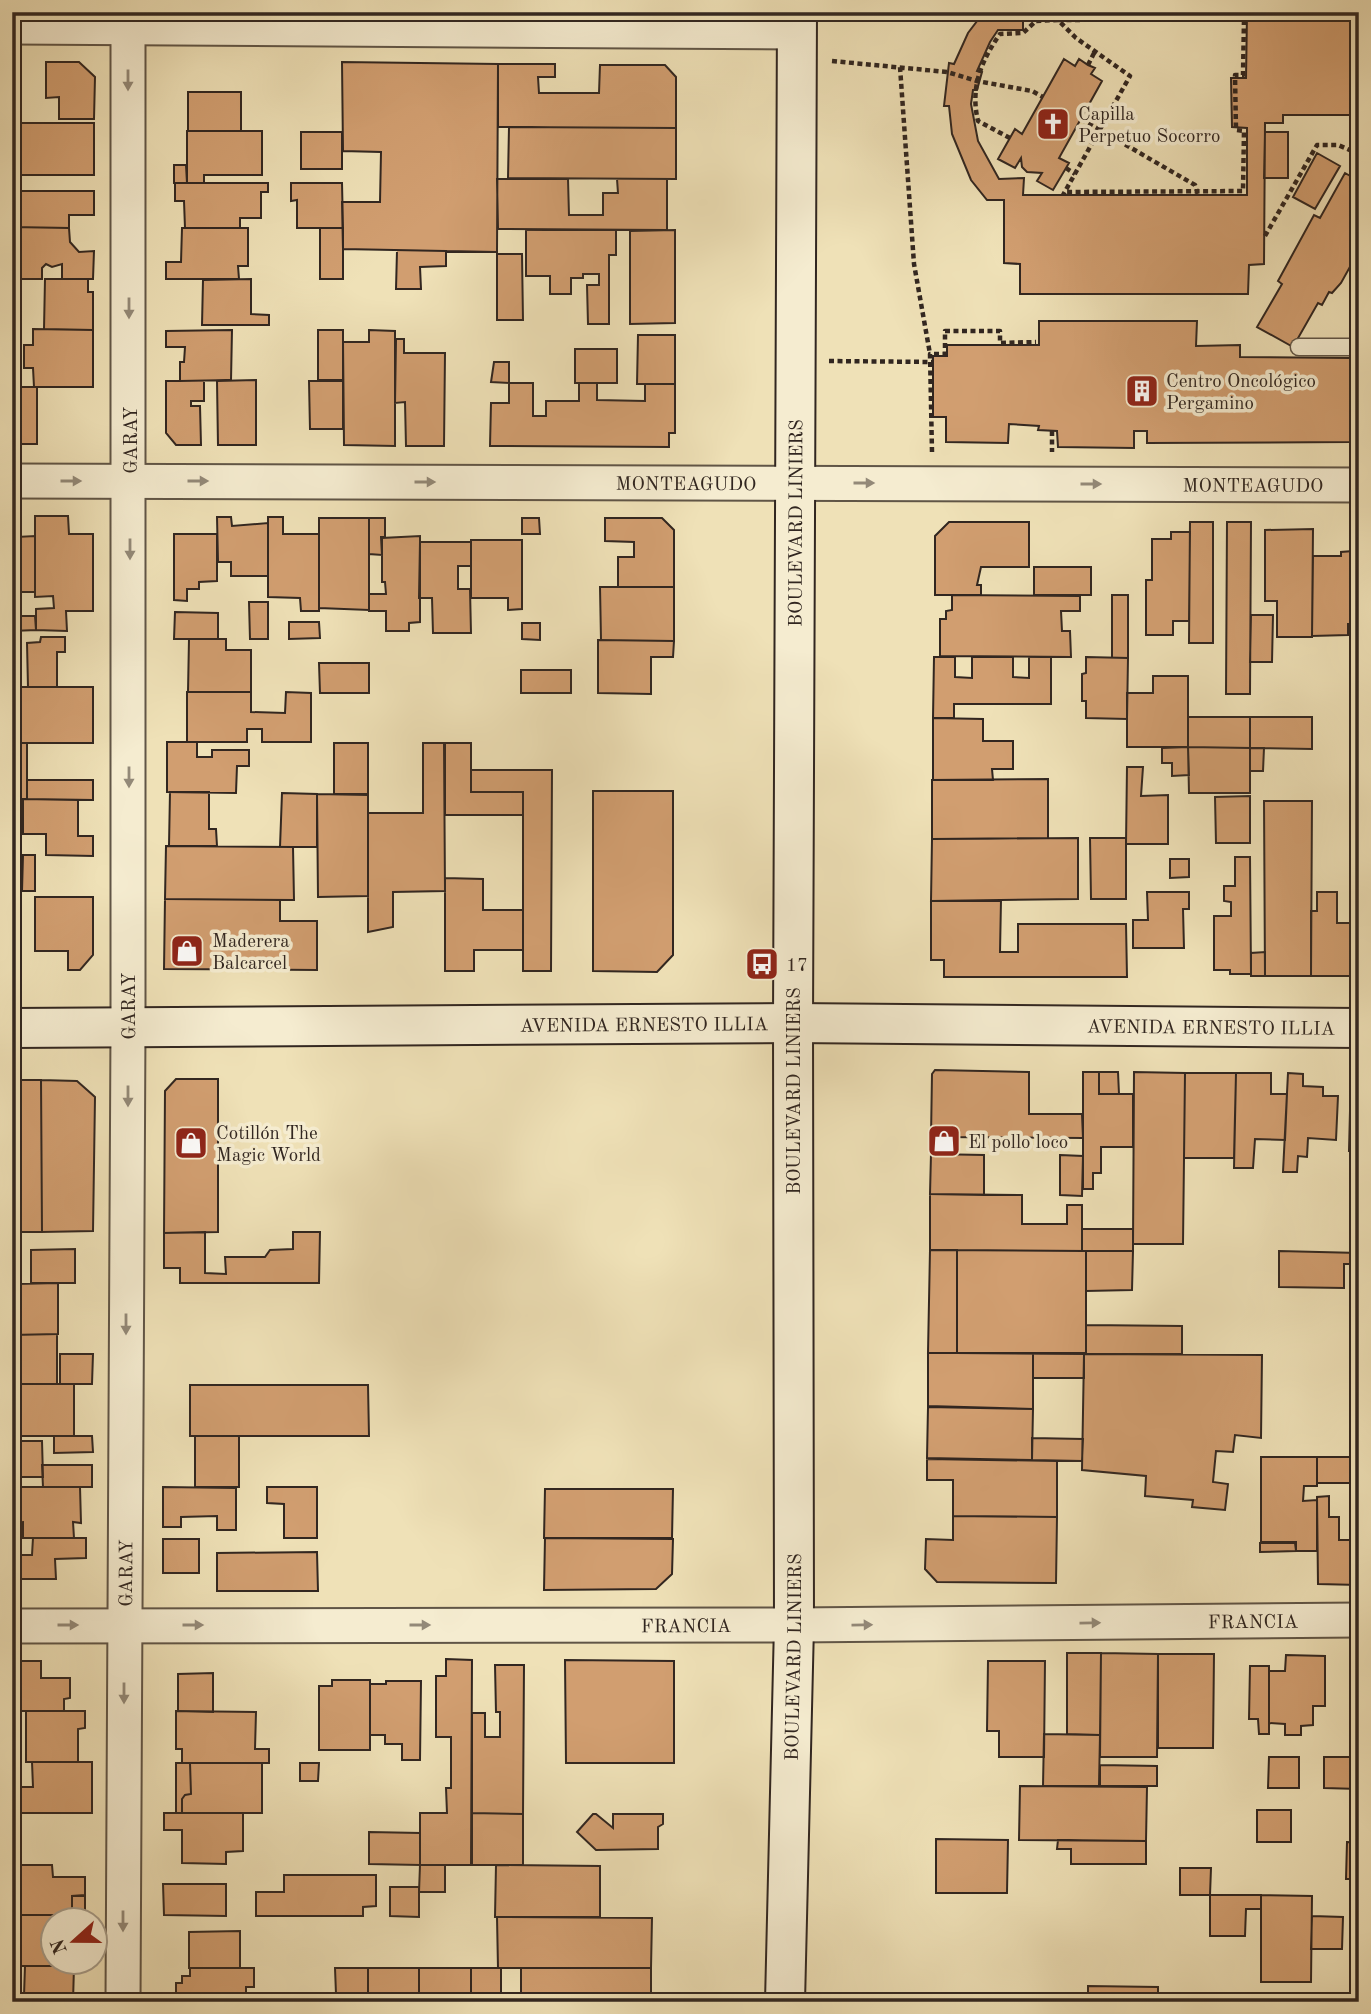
<svg xmlns="http://www.w3.org/2000/svg" width="1371" height="2014" font-family="'Old Standard TT',serif">
<style>
.building{fill:#d19e70;stroke:#312620;stroke-width:2;fill-rule:evenodd}
.lines{fill:none;stroke-linecap:round;stroke-linejoin:round}
.lane-casing{stroke:#605546;stroke-width:19}
.street-casing{stroke:#605546;stroke-width:37}
.secondary-casing{stroke:#312620;stroke-width:42}
.path{stroke:#312620;stroke-width:4.5;stroke-dasharray:5 3.5;stroke-linecap:butt}
.lane{stroke:#f5ecd0;stroke-width:16}
.street{stroke:#f5ecd0;stroke-width:33}
.secondary{stroke:#f5ecd0;stroke-width:38}
.oneway{fill:#938978}
.labels{text-anchor:middle;stroke-width:7;stroke-linejoin:round;paint-order:stroke}
.poi-label{font-size:19px;fill:#312620;stroke:#f5ecd0;text-anchor:start}
.street-label{font-size:19px;fill:#312620;stroke:#f5ecd0}
</style>
<rect width="100%" height="100%" fill="#efe1b7"/>
<filter id="stains"><feTurbulence type="fractalNoise" baseFrequency=".00286" numOctaves="4"/><feColorMatrix values="0 0 0 0 .2 0 0 0 0 .09 0 0 0 0 .02 0 0 0 .5 -.17"/></filter>
<radialGradient id="worn" r=".72"><stop offset=".6" stop-color="#630" stop-opacity="0"/><stop offset="1" stop-color="#630" stop-opacity=".3"/></radialGradient>
<path class="building" d="M 984,12 L 1359,12 L 1359,115 L 1283,115 L 1283,123 L 1265,123 L 1264,264 L 1249,265 L 1248,294 L 1020,294 L 1020,264 L 1004,263 L 1004,200 L 987,200 L 971,180 L 952,134 L 949,106 L 944,106 L 949,63 L 954,64 L 968,33 ZM 1023,13 L 1247,14 L 1246,78 L 1231,78 L 1232,127 L 1247,128 L 1247,195 L 1023,195 L 1024,178 L 999,179 L 978,141 L 971,104 L 973,90 L 977,90 L 982,72 L 977,71 L 990,42 L 998,30 L 1023,30 Z
M 1064,59 L 1075,66 L 1079,59 L 1088,65 L 1095,68 L 1091,74 L 1102,81 L 1059,158 L 1069,163 L 1053,190 L 1037,181 L 1042,173 L 1027,172 L 1022,167 L 1021,158 L 1015,168 L 998,159 L 1015,129 L 1022,134 Z
M 46,62 L 79,62 L 95,77 L 94,119 L 59,119 L 59,97 L 46,98 Z
M 342,62 L 498,64 L 497,252 L 343,249 L 342,202 L 380,202 L 381,152 L 343,151 Z
M 498,64 L 555,64 L 555,77 L 538,77 L 539,93 L 599,93 L 600,65 L 665,65 L 676,77 L 676,128 L 498,127 Z
M 188,92 L 241,92 L 241,131 L 188,131 Z
M 12,119 L 16,119 L 17,123 L 94,123 L 94,175 L 12,175 Z
M 509,127 L 676,128 L 676,179 L 508,178 Z
M 187,131 L 262,131 L 262,175 L 204,175 L 204,183 L 187,183 Z
M 301,132 L 342,132 L 342,169 L 301,169 Z
M 1265,132 L 1288,132 L 1288,178 L 1264,178 Z
M 1317,153 L 1340,166 L 1315,209 L 1293,197 Z
M 174,165 L 186,165 L 187,183 L 174,183 Z
M 1345,173 L 1359,181 L 1359,227 L 1353,236 L 1358,239 L 1351,252 L 1353,253 L 1351,265 L 1341,283 L 1332,293 L 1329,292 L 1322,305 L 1318,303 L 1293,347 L 1257,327 L 1282,284 L 1278,281 L 1314,215 L 1320,218 Z
M 12,175 L 19,175 L 18,191 L 94,191 L 94,215 L 69,215 L 69,228 L 12,227 Z
M 497,179 L 568,179 L 569,215 L 603,215 L 603,193 L 618,193 L 617,179 L 667,179 L 667,230 L 498,229 Z
M 175,183 L 268,183 L 268,192 L 261,192 L 261,218 L 240,218 L 240,228 L 185,228 L 184,201 L 175,201 Z
M 291,183 L 342,183 L 343,228 L 297,228 L 297,200 L 291,201 Z
M 12,227 L 69,228 L 70,242 L 79,252 L 94,251 L 93,279 L 62,279 L 62,264 L 52,267 L 46,264 L 42,268 L 42,279 L 12,279 Z
M 182,228 L 248,228 L 248,266 L 238,266 L 239,279 L 166,279 L 166,262 L 181,262 Z
M 320,228 L 343,228 L 343,279 L 320,279 Z
M 526,230 L 616,230 L 616,255 L 609,255 L 609,324 L 588,324 L 587,285 L 599,285 L 599,274 L 583,274 L 583,278 L 571,278 L 571,294 L 550,294 L 550,276 L 526,276 Z
M 675,230 L 675,323 L 630,324 L 630,231 Z
M 397,251 L 446,251 L 446,266 L 420,267 L 421,289 L 396,289 Z
M 497,254 L 522,254 L 523,320 L 497,320 Z
M 45,279 L 88,279 L 88,292 L 93,292 L 93,330 L 44,329 Z
M 251,279 L 251,314 L 269,315 L 269,325 L 202,325 L 203,280 Z
M 1039,321 L 1197,321 L 1196,346 L 1240,345 L 1240,357 L 1351,358 L 1350,442 L 1147,443 L 1147,431 L 1134,431 L 1134,448 L 1058,447 L 1057,431 L 1038,430 L 1039,426 L 1009,424 L 1008,443 L 946,442 L 946,417 L 933,417 L 933,356 L 947,356 L 947,345 L 1039,345 Z
M 33,329 L 93,330 L 93,387 L 34,387 L 33,368 L 24,368 L 24,345 L 33,345 Z
M 232,330 L 231,380 L 180,381 L 180,362 L 184,362 L 185,347 L 166,347 L 166,331 Z
M 318,330 L 343,330 L 343,380 L 318,380 Z
M 369,330 L 395,331 L 395,446 L 344,445 L 343,342 L 369,342 Z
M 638,335 L 675,335 L 675,384 L 637,384 Z
M 396,339 L 404,339 L 404,353 L 445,353 L 444,446 L 406,446 L 405,402 L 395,403 Z
M 575,349 L 617,349 L 617,383 L 575,383 Z
M 494,362 L 509,362 L 509,383 L 491,382 Z
M 256,380 L 256,445 L 218,445 L 217,381 Z
M 166,381 L 204,381 L 204,401 L 191,401 L 191,406 L 200,406 L 201,445 L 176,445 L 166,433 Z
M 309,381 L 343,381 L 343,429 L 310,429 Z
M 509,383 L 533,383 L 533,416 L 546,416 L 546,401 L 579,401 L 579,383 L 597,383 L 597,400 L 645,401 L 645,384 L 675,384 L 675,433 L 669,433 L 669,447 L 490,446 L 491,403 L 509,403 Z
M 12,387 L 37,387 L 37,444 L 12,444 Z
M 12,516 L 17,516 L 17,537 L 35,536 L 35,592 L 12,592 Z
M 35,516 L 68,516 L 69,534 L 93,534 L 93,611 L 66,611 L 67,631 L 36,630 L 36,609 L 54,608 L 53,596 L 35,597 Z
M 217,517 L 231,517 L 232,526 L 268,523 L 268,576 L 231,576 L 231,562 L 218,562 Z
M 268,517 L 283,517 L 283,534 L 319,534 L 319,611 L 301,611 L 300,598 L 268,597 Z
M 319,518 L 369,518 L 369,610 L 319,608 Z
M 369,518 L 385,518 L 385,537 L 381,537 L 382,555 L 369,554 Z
M 522,518 L 539,518 L 540,534 L 522,534 Z
M 605,518 L 662,518 L 674,530 L 674,587 L 618,587 L 618,557 L 634,557 L 634,542 L 605,541 Z
M 949,522 L 1029,522 L 1029,567 L 981,567 L 977,585 L 981,585 L 981,595 L 935,595 L 935,536 Z
M 1190,522 L 1213,522 L 1213,643 L 1189,643 Z
M 1227,522 L 1251,522 L 1250,694 L 1226,694 Z
M 1313,529 L 1312,637 L 1277,637 L 1277,601 L 1265,601 L 1265,530 Z
M 1171,532 L 1190,532 L 1189,621 L 1173,621 L 1173,635 L 1146,635 L 1146,580 L 1152,580 L 1152,539 L 1171,539 Z
M 174,534 L 217,534 L 217,581 L 199,582 L 199,589 L 187,589 L 187,601 L 174,600 Z
M 420,536 L 420,622 L 409,623 L 409,631 L 386,631 L 386,611 L 369,611 L 369,594 L 386,594 L 385,582 L 382,582 L 382,538 Z
M 471,540 L 522,540 L 522,609 L 508,610 L 508,598 L 471,598 Z
M 420,542 L 471,542 L 471,566 L 458,566 L 458,589 L 470,589 L 471,633 L 433,633 L 432,598 L 419,598 Z
M 1354,547 L 1359,547 L 1359,624 L 1348,624 L 1348,635 L 1312,636 L 1313,556 L 1341,556 L 1341,552 L 1353,551 Z
M 1034,567 L 1091,567 L 1091,595 L 1034,595 Z
M 600,587 L 674,587 L 674,641 L 601,640 Z
M 952,595 L 1080,596 L 1080,611 L 1061,611 L 1062,631 L 1070,631 L 1071,657 L 940,656 L 940,619 L 946,619 L 946,611 L 952,610 Z
M 1112,595 L 1128,595 L 1128,658 L 1112,658 Z
M 249,602 L 268,602 L 268,639 L 250,639 Z
M 175,612 L 218,613 L 218,639 L 174,639 Z
M 1251,615 L 1273,615 L 1272,662 L 1250,662 Z
M 12,616 L 35,616 L 36,630 L 12,631 Z
M 289,622 L 319,622 L 320,638 L 289,639 Z
M 522,623 L 540,623 L 540,640 L 522,639 Z
M 41,637 L 65,637 L 65,652 L 57,652 L 57,687 L 28,687 L 27,643 L 40,642 Z
M 189,639 L 226,639 L 226,650 L 251,650 L 251,692 L 188,692 Z
M 598,640 L 674,641 L 673,657 L 651,657 L 651,694 L 598,693 Z
M 934,657 L 955,657 L 955,677 L 972,678 L 972,657 L 1013,657 L 1013,677 L 1029,678 L 1029,657 L 1051,657 L 1051,704 L 954,704 L 954,718 L 933,718 Z
M 1086,657 L 1128,658 L 1127,719 L 1086,718 L 1086,701 L 1082,701 L 1082,674 L 1086,673 Z
M 319,663 L 369,663 L 369,693 L 320,693 Z
M 521,670 L 571,670 L 571,693 L 521,693 Z
M 1153,676 L 1188,676 L 1188,747 L 1127,747 L 1127,693 L 1153,693 Z
M 1352,685 L 1359,685 L 1359,721 L 1356,721 L 1356,707 L 1352,707 Z
M 17,687 L 93,687 L 93,743 L 18,743 Z
M 187,692 L 251,692 L 251,712 L 285,713 L 286,692 L 311,693 L 311,742 L 262,742 L 262,729 L 247,729 L 247,742 L 187,742 Z
M 1188,717 L 1250,717 L 1250,748 L 1188,747 Z
M 1250,717 L 1312,717 L 1312,749 L 1250,748 Z
M 933,718 L 983,719 L 983,741 L 1013,741 L 1013,769 L 992,769 L 993,780 L 933,780 Z
M 167,742 L 197,742 L 197,757 L 212,757 L 212,750 L 249,750 L 249,766 L 237,766 L 236,793 L 167,792 Z
M 12,743 L 27,743 L 27,799 L 12,799 Z
M 334,743 L 368,743 L 368,794 L 334,794 Z
M 423,743 L 444,743 L 445,891 L 393,892 L 393,927 L 368,932 L 368,813 L 423,813 Z
M 445,743 L 471,743 L 471,792 L 523,792 L 523,815 L 445,815 Z
M 1188,747 L 1250,748 L 1250,793 L 1189,793 Z
M 1188,747 L 1189,775 L 1172,776 L 1172,763 L 1162,763 L 1162,748 Z
M 1250,748 L 1264,748 L 1263,771 L 1250,771 Z
M 1127,767 L 1143,767 L 1141,796 L 1168,795 L 1168,844 L 1126,844 Z
M 471,770 L 552,770 L 551,971 L 523,971 L 523,792 L 471,792 Z
M 1048,779 L 1048,838 L 932,839 L 932,780 Z
M 27,780 L 93,780 L 93,800 L 27,799 Z
M 593,791 L 673,791 L 673,955 L 657,972 L 593,971 Z
M 170,792 L 209,792 L 209,829 L 216,829 L 217,846 L 169,846 Z
M 282,793 L 317,794 L 317,847 L 280,847 Z
M 317,794 L 368,795 L 368,896 L 318,897 Z
M 1250,796 L 1250,843 L 1216,843 L 1215,797 Z
M 23,799 L 78,800 L 78,836 L 93,836 L 93,856 L 46,855 L 46,834 L 23,834 Z
M 1264,801 L 1312,801 L 1311,976 L 1265,976 Z
M 1078,838 L 1078,899 L 931,901 L 932,839 Z
M 1090,838 L 1126,838 L 1126,899 L 1091,899 Z
M 166,846 L 293,847 L 294,900 L 165,899 Z
M 23,855 L 35,855 L 35,891 L 22,891 Z
M 1235,857 L 1250,857 L 1251,974 L 1230,974 L 1230,970 L 1214,970 L 1214,916 L 1231,916 L 1231,902 L 1224,901 L 1224,886 L 1235,886 Z
M 1170,859 L 1189,859 L 1189,877 L 1170,878 Z
M 445,878 L 483,879 L 483,910 L 523,910 L 523,950 L 474,950 L 474,971 L 445,971 Z
M 1147,892 L 1189,892 L 1189,909 L 1183,909 L 1184,948 L 1133,948 L 1133,920 L 1148,920 Z
M 1317,892 L 1337,892 L 1337,923 L 1359,923 L 1359,976 L 1311,976 L 1311,911 L 1317,911 Z
M 35,897 L 93,897 L 93,955 L 80,970 L 68,970 L 68,951 L 35,951 Z
M 165,899 L 280,900 L 280,921 L 317,921 L 317,970 L 164,969 Z
M 1001,900 L 1000,952 L 1018,952 L 1018,924 L 1126,924 L 1127,977 L 944,977 L 944,960 L 931,960 L 931,901 Z
M 1265,952 L 1265,976 L 1251,976 L 1251,953 Z
M 935,1070 L 1029,1072 L 1029,1114 L 1082,1114 L 1083,1138 L 931,1137 L 932,1074 Z
M 1083,1072 L 1099,1072 L 1099,1094 L 1133,1094 L 1133,1147 L 1101,1147 L 1101,1173 L 1093,1173 L 1093,1189 L 1083,1189 Z
M 1099,1072 L 1118,1072 L 1119,1094 L 1099,1094 Z
M 1134,1072 L 1185,1073 L 1183,1244 L 1133,1244 Z
M 1185,1073 L 1236,1073 L 1234,1158 L 1184,1158 Z
M 1236,1073 L 1271,1073 L 1271,1094 L 1287,1094 L 1285,1140 L 1255,1139 L 1253,1168 L 1234,1168 Z
M 1288,1073 L 1303,1074 L 1303,1086 L 1323,1087 L 1323,1096 L 1338,1096 L 1336,1140 L 1308,1138 L 1307,1157 L 1298,1156 L 1297,1172 L 1283,1172 Z
M 176,1079 L 218,1079 L 218,1232 L 164,1233 L 165,1091 Z
M 12,1080 L 41,1080 L 42,1232 L 12,1232 Z
M 41,1080 L 77,1081 L 95,1097 L 93,1231 L 42,1232 Z
M 1354,1082 L 1359,1082 L 1359,1151 L 1349,1151 L 1350,1111 L 1353,1111 Z
M 931,1154 L 984,1155 L 984,1195 L 930,1194 Z
M 1060,1155 L 1083,1156 L 1082,1196 L 1060,1195 Z
M 930,1194 L 1022,1195 L 1022,1224 L 1067,1224 L 1067,1205 L 1082,1205 L 1082,1251 L 930,1250 Z
M 1082,1229 L 1133,1229 L 1133,1251 L 1082,1251 Z
M 205,1232 L 205,1273 L 226,1274 L 225,1257 L 265,1257 L 270,1250 L 293,1249 L 293,1232 L 320,1232 L 319,1283 L 180,1283 L 180,1268 L 164,1268 L 164,1233 Z
M 75,1249 L 75,1283 L 31,1283 L 31,1250 Z
M 930,1250 L 957,1250 L 957,1353 L 928,1353 Z
M 957,1250 L 1086,1251 L 1086,1354 L 957,1353 Z
M 1086,1251 L 1133,1251 L 1132,1290 L 1086,1291 Z
M 1279,1251 L 1359,1253 L 1359,1264 L 1344,1264 L 1344,1288 L 1279,1287 Z
M 58,1283 L 58,1334 L 12,1335 L 12,1318 L 17,1318 L 16,1284 Z
M 1086,1325 L 1182,1326 L 1182,1354 L 1086,1354 Z
M 57,1334 L 57,1384 L 12,1384 L 12,1335 Z
M 928,1353 L 1033,1353 L 1033,1409 L 928,1406 Z
M 1033,1353 L 1084,1353 L 1084,1378 L 1033,1378 Z
M 60,1354 L 93,1354 L 92,1384 L 60,1384 Z
M 1084,1354 L 1262,1355 L 1261,1438 L 1235,1435 L 1233,1452 L 1216,1451 L 1213,1482 L 1228,1484 L 1225,1510 L 1192,1507 L 1193,1500 L 1145,1496 L 1146,1476 L 1082,1470 Z
M 12,1384 L 74,1384 L 74,1436 L 12,1436 Z
M 190,1385 L 368,1385 L 369,1436 L 190,1436 Z
M 928,1407 L 1033,1409 L 1032,1460 L 927,1458 Z
M 54,1436 L 92,1436 L 93,1452 L 54,1453 Z
M 195,1436 L 239,1436 L 239,1487 L 195,1487 Z
M 1032,1438 L 1083,1439 L 1082,1461 L 1032,1460 Z
M 12,1441 L 42,1441 L 43,1477 L 12,1477 Z
M 1261,1457 L 1317,1457 L 1317,1486 L 1304,1486 L 1303,1501 L 1317,1500 L 1317,1551 L 1296,1551 L 1296,1542 L 1261,1542 Z
M 1317,1457 L 1359,1457 L 1359,1483 L 1317,1483 Z
M 927,1459 L 1057,1461 L 1057,1517 L 953,1516 L 953,1480 L 927,1480 Z
M 42,1465 L 92,1465 L 92,1487 L 43,1487 Z
M 13,1487 L 80,1487 L 81,1523 L 73,1522 L 74,1538 L 23,1538 L 23,1522 L 13,1523 Z
M 163,1487 L 236,1488 L 236,1530 L 217,1530 L 217,1516 L 181,1517 L 181,1527 L 163,1527 Z
M 267,1487 L 317,1487 L 317,1538 L 284,1538 L 284,1504 L 267,1503 Z
M 545,1489 L 673,1489 L 672,1538 L 544,1538 Z
M 1329,1496 L 1329,1517 L 1339,1517 L 1339,1540 L 1359,1540 L 1359,1585 L 1318,1584 L 1317,1497 Z
M 953,1516 L 1057,1517 L 1056,1583 L 937,1582 L 925,1569 L 926,1539 L 953,1540 Z
M 33,1538 L 86,1538 L 86,1558 L 55,1559 L 56,1579 L 21,1579 L 21,1555 L 32,1555 Z
M 545,1538 L 673,1539 L 672,1574 L 656,1589 L 544,1590 Z
M 163,1539 L 199,1539 L 199,1573 L 163,1573 Z
M 1260,1543 L 1295,1543 L 1296,1551 L 1260,1552 Z
M 317,1552 L 318,1591 L 217,1591 L 217,1553 Z
M 1067,1653 L 1101,1653 L 1100,1735 L 1067,1734 Z
M 1101,1653 L 1158,1654 L 1157,1757 L 1100,1757 Z
M 1158,1654 L 1214,1654 L 1213,1748 L 1158,1748 Z
M 1286,1655 L 1325,1656 L 1325,1706 L 1313,1706 L 1313,1725 L 1301,1726 L 1301,1735 L 1285,1735 L 1285,1724 L 1269,1723 L 1269,1671 L 1285,1671 Z
M 446,1659 L 472,1660 L 471,1865 L 420,1865 L 420,1813 L 447,1813 L 446,1788 L 451,1788 L 451,1737 L 436,1737 L 436,1676 L 446,1676 Z
M 565,1660 L 674,1661 L 674,1763 L 566,1763 Z
M 12,1661 L 41,1661 L 41,1678 L 70,1678 L 70,1698 L 64,1699 L 64,1711 L 17,1711 L 17,1695 L 12,1695 Z
M 988,1661 L 1045,1661 L 1044,1757 L 999,1757 L 999,1731 L 987,1731 Z
M 495,1665 L 524,1665 L 523,1814 L 472,1813 L 472,1713 L 485,1713 L 485,1737 L 500,1737 L 500,1712 L 496,1712 Z
M 1250,1666 L 1269,1666 L 1269,1734 L 1259,1734 L 1258,1719 L 1249,1719 Z
M 213,1673 L 213,1712 L 178,1711 L 178,1674 Z
M 332,1680 L 370,1680 L 370,1750 L 319,1750 L 319,1686 L 332,1686 Z
M 386,1681 L 421,1681 L 420,1760 L 402,1760 L 402,1744 L 385,1744 L 385,1735 L 370,1735 L 370,1684 L 386,1684 Z
M 26,1711 L 85,1711 L 85,1728 L 78,1729 L 78,1762 L 26,1762 Z
M 176,1711 L 256,1712 L 255,1749 L 269,1749 L 269,1763 L 182,1763 L 182,1749 L 176,1749 Z
M 1044,1734 L 1100,1735 L 1099,1786 L 1043,1786 Z
M 1269,1757 L 1299,1757 L 1299,1788 L 1268,1788 Z
M 1324,1757 L 1352,1757 L 1352,1765 L 1359,1765 L 1359,1789 L 1324,1788 Z
M 32,1762 L 92,1762 L 92,1813 L 12,1813 L 12,1787 L 33,1787 Z
M 176,1763 L 190,1763 L 191,1794 L 185,1795 L 182,1799 L 182,1813 L 176,1813 Z
M 190,1763 L 262,1763 L 262,1813 L 182,1813 L 182,1799 L 185,1795 L 191,1794 Z
M 300,1763 L 319,1763 L 318,1781 L 300,1781 Z
M 1100,1765 L 1157,1766 L 1157,1786 L 1100,1786 Z
M 1020,1786 L 1147,1787 L 1146,1841 L 1019,1840 Z
M 1257,1810 L 1291,1810 L 1291,1842 L 1257,1842 Z
M 164,1813 L 243,1813 L 243,1851 L 226,1852 L 226,1864 L 182,1863 L 182,1830 L 164,1830 Z
M 472,1813 L 523,1814 L 523,1865 L 472,1865 Z
M 593,1814 L 596,1814 L 613,1828 L 613,1814 L 663,1814 L 663,1824 L 658,1827 L 658,1849 L 596,1850 L 577,1832 Z
M 369,1832 L 420,1833 L 420,1865 L 369,1864 Z
M 936,1839 L 1008,1840 L 1007,1893 L 936,1893 Z
M 1058,1840 L 1146,1841 L 1146,1864 L 1071,1864 L 1071,1849 L 1057,1849 Z
M 1347,1842 L 1359,1843 L 1359,1879 L 1346,1879 Z
M 12,1865 L 52,1865 L 53,1877 L 85,1877 L 85,1895 L 72,1896 L 72,1915 L 12,1915 Z
M 420,1865 L 445,1865 L 445,1892 L 419,1892 Z
M 496,1865 L 600,1866 L 600,1917 L 495,1917 Z
M 1180,1868 L 1211,1868 L 1210,1895 L 1180,1895 Z
M 284,1875 L 376,1875 L 376,1906 L 363,1907 L 363,1916 L 256,1916 L 256,1892 L 284,1892 Z
M 163,1884 L 226,1884 L 226,1916 L 164,1915 Z
M 390,1887 L 419,1887 L 419,1917 L 390,1916 Z
M 1210,1895 L 1261,1895 L 1261,1909 L 1246,1909 L 1245,1936 L 1210,1936 Z
M 1261,1895 L 1312,1896 L 1311,1982 L 1261,1982 Z
M 72,1896 L 85,1896 L 85,1915 L 72,1915 Z
M 12,1915 L 85,1915 L 85,1920 L 52,1920 L 52,1962 L 91,1962 L 91,1966 L 12,1966 Z
M 1312,1916 L 1343,1917 L 1342,1949 L 1311,1949 Z
M 497,1917 L 652,1918 L 651,1968 L 498,1968 Z
M 240,1931 L 240,1968 L 189,1968 L 189,1932 Z
M 25,1966 L 74,1966 L 73,2002 L 12,2002 L 12,1996 L 24,1996 Z
M 190,1968 L 254,1968 L 254,1987 L 246,1987 L 246,2002 L 176,2002 L 176,1983 L 182,1983 L 182,1976 L 190,1976 Z
M 335,1968 L 368,1968 L 368,2002 L 349,2002 L 349,1994 L 336,1994 Z
M 368,1968 L 419,1968 L 419,2000 L 368,2002 Z
M 419,1968 L 471,1968 L 471,1996 L 452,1996 L 452,2002 L 419,2002 Z
M 471,1968 L 501,1968 L 501,2002 L 471,2002 Z
M 521,1968 L 651,1968 L 651,2002 L 521,2002 Z
M 1088,1986 L 1158,1987 L 1158,2002 L 1088,2002 Z"/>
<g class="lines">
<defs>
<path id="lane" d="M 1299,347 L 1359,347"/>
<g id="street">
<path d="M 12,27 L 797,32"/>
<path id="s1" d="M 12,481 L 1359,485"/>
<path id="s2" d="M 12,1626 L 794,1625 L 1359,1620"/>
<path id="s3" d="M 123,2002 L 128,1028 L 128,12"/>
</g>
<g id="secondary">
<path id="s4" d="M 12,1028 L 793,1023 L 1359,1028"/>
<path id="s5" d="M 785,2002 L 794,1625 L 793,1023 L 797,12"/>
</g>
</defs>
<use href="#lane" class="lane-casing"/>
<use href="#street" class="street-casing"/>
<use href="#secondary" class="secondary-casing"/>
<path class="path" d="M 1058,20 L 1244,19 L 1243,75 L 1235,75 L 1236,130 L 1244,131 L 1243,191 L 1065,192
M 832,61 L 947,72 L 977,81 L 1032,91 L 1043,97
M 1088,65 L 1095,51
M 900,67 L 914,264 L 930,354
M 1081,119 L 1195,185 L 1198,195
M 1010,138 L 978,121 C 970,88 981,61 1000,34 L 1023,33 L 1036,21 L 1058,20 L 1076,38 L 1130,76 L 1063,195
M 1066,168 L 1075,174
M 1265,236 L 1317,145 L 1338,145 L 1359,154
M 829,361 L 933,362
M 1052,431 L 1052,452
M 932,452 L 930,354 L 945,354 L 945,331 L 1000,331 L 1000,343 L 1036,342"/>
<use href="#lane" class="lane"/>
<use href="#street" class="street"/>
<use href="#secondary" class="secondary"/>
</g>
<defs><path id="oneway-solid" d="M-6-.8H1V-3.2L6.5 0L1 3.2V.8H-6Z" transform="scale(1.75)"/></defs>
<g class="oneway">
<use href="#oneway-solid" transform="translate(128 80) rotate(90)"/>
<use href="#oneway-solid" transform="translate(129 308) rotate(90)"/>
<use href="#oneway-solid" transform="translate(71 481)"/>
<use href="#oneway-solid" transform="translate(198 481)"/>
<use href="#oneway-solid" transform="translate(425 482)"/>
<use href="#oneway-solid" transform="translate(864 483)"/>
<use href="#oneway-solid" transform="translate(1091 484)"/>
<use href="#oneway-solid" transform="translate(130 549) rotate(90)"/>
<use href="#oneway-solid" transform="translate(129 777) rotate(90)"/>
<use href="#oneway-solid" transform="translate(128 1096) rotate(90)"/>
<use href="#oneway-solid" transform="translate(126 1324) rotate(90)"/>
<use href="#oneway-solid" transform="translate(1090 1623) rotate(-1)"/>
<use href="#oneway-solid" transform="translate(68 1625)"/>
<use href="#oneway-solid" transform="translate(193 1625)"/>
<use href="#oneway-solid" transform="translate(420 1625)"/>
<use href="#oneway-solid" transform="translate(862 1625) rotate(-1)"/>
<use href="#oneway-solid" transform="translate(124 1693) rotate(90)"/>
<use href="#oneway-solid" transform="translate(123 1921) rotate(90)"/>
</g>
<defs>
<symbol id="church-square" viewBox="-11 -11 22 22"><rect x="-9" y="-9" width="18" height="18" rx="4" fill="#8f2418" stroke="#f5ecd0"/><path d="M-1.2-6h2.4v3.5h3.3v2.4h-3.3V6h-2.4V-.1h-3.3v-2.4h3.3Z" fill="#fff"/></symbol>
<symbol id="building-square" viewBox="-11 -11 22 22"><rect x="-9" y="-9" width="18" height="18" rx="4" fill="#8f2418" stroke="#f5ecd0"/><path d="M-4-6H4V6H1V3H-1V6H-4ZM-2.5-4.3h1.7v1.8h-1.7ZM.8-4.3h1.7v1.8H.8ZM-2.5-1h1.7V.8h-1.7ZM.8-1h1.7V.8H.8Z" fill="#fff"/></symbol>
<symbol id="shop-square" viewBox="-11 -11 22 22"><rect x="-9" y="-9" width="18" height="18" rx="4" fill="#8f2418" stroke="#f5ecd0"/><path d="M-5-2.5h2.3a2.7 3.5 0 0 1 5.4 0H5L5.5 6h-11ZM-1.5-2.5h3a1.5 2.3 0 0 0-3 0Z" fill="#fff"/></symbol>
<symbol id="bus-square" viewBox="-11 -11 22 22"><rect x="-9" y="-9" width="18" height="18" rx="4" fill="#8f2418" stroke="#f5ecd0"/><path d="M-5-6H5V4H4V6H2V4H-2V6H-4V4H-5ZM-3.5-4V0h7V-4ZM-3.5 1.2v1.5H-2V1.2ZM2 1.2v1.5H3.5V1.2Z" fill="#fff"/></symbol>
</defs>
<g fill-rule="evenodd">
<use href="#church-square" x="1034" y="105" width="38" height="38"/>
<use href="#building-square" x="1123" y="372" width="38" height="38"/>
<use href="#shop-square" x="168" y="932" width="38" height="38"/>
<use href="#bus-square" x="743" y="945" width="38" height="38"/>
<use href="#shop-square" x="925" y="1122" width="38" height="38"/>
<use href="#shop-square" x="172" y="1124" width="38" height="38"/>
</g>
<g class="labels">
<g class="poi-label">
<text x="1078" y="120">Capilla<tspan x="1078" dy="22">Perpetuo Socorro</tspan></text>
<text x="1166" y="387">Centro Oncológico<tspan x="1166" dy="22">Pergamino</tspan></text>
<text x="212" y="947">Maderera<tspan x="212" dy="22">Balcarcel</tspan></text>
<text x="786" y="971">17</text>
<text x="216" y="1139">Cotillón The<tspan x="216" dy="22">Magic World</tspan></text>
<text x="968" y="1148">El pollo loco</text>
</g>
<g class="street-label">
<text transform="translate(130 440) rotate(-90)" y="7">GARAY</text>
<text dy="7" stroke="none"><textPath href="#s1" startOffset="674">MONTEAGUDO</textPath></text>
<text dy="7" stroke="none"><textPath href="#s1" startOffset="1241">MONTEAGUDO</textPath></text>
<text dy="7" stroke="none"><textPath href="#s5" startOffset="1479">BOULEVARD LINIERS</textPath></text>
<text dy="7" stroke="none"><textPath href="#s3" startOffset="996">GARAY</textPath></text>
<text dy="7" stroke="none"><textPath href="#s4" startOffset="632">AVENIDA ERNESTO ILLIA</textPath></text>
<text dy="7" stroke="none"><textPath href="#s4" startOffset="1199">AVENIDA ERNESTO ILLIA</textPath></text>
<text transform="translate(793 1091) rotate(-90)" y="7">BOULEVARD LINIERS</text>
<text dy="7" stroke="none"><textPath href="#s3" startOffset="429">GARAY</textPath></text>
<text dy="7" stroke="none"><textPath href="#s2" startOffset="1241">FRANCIA</textPath></text>
<text dy="7" stroke="none"><textPath href="#s2" startOffset="674">FRANCIA</textPath></text>
<text dy="7" stroke="none"><textPath href="#s5" startOffset="345">BOULEVARD LINIERS</textPath></text>
</g>
</g>
<rect width="1371" height="2014" fill="none" stroke="#efe1b7" stroke-width="42"/>
<rect x="14" y="14" width="1343" height="1986" fill="none" stroke="#312620" stroke-width="3.5"/>
<rect x="21" y="21" width="1329" height="1972" fill="none" stroke="#312620" stroke-width="2"/>
<g transform="translate(74 1941) rotate(249)"><circle r="33" fill="#f5ecd0" stroke="#a79d8a" stroke-width="2"/>
<path d="M0-5L12 26L0 18L-12 26Z" fill="#8f2418"/>
<text y="-10" font-size="19" font-weight="bold" text-anchor="middle" fill="#312620">N</text>
</g>
<rect width="100%" height="100%" filter="url(#stains)"/>
<rect width="100%" height="100%" fill="url(#worn)"/>
</svg>
